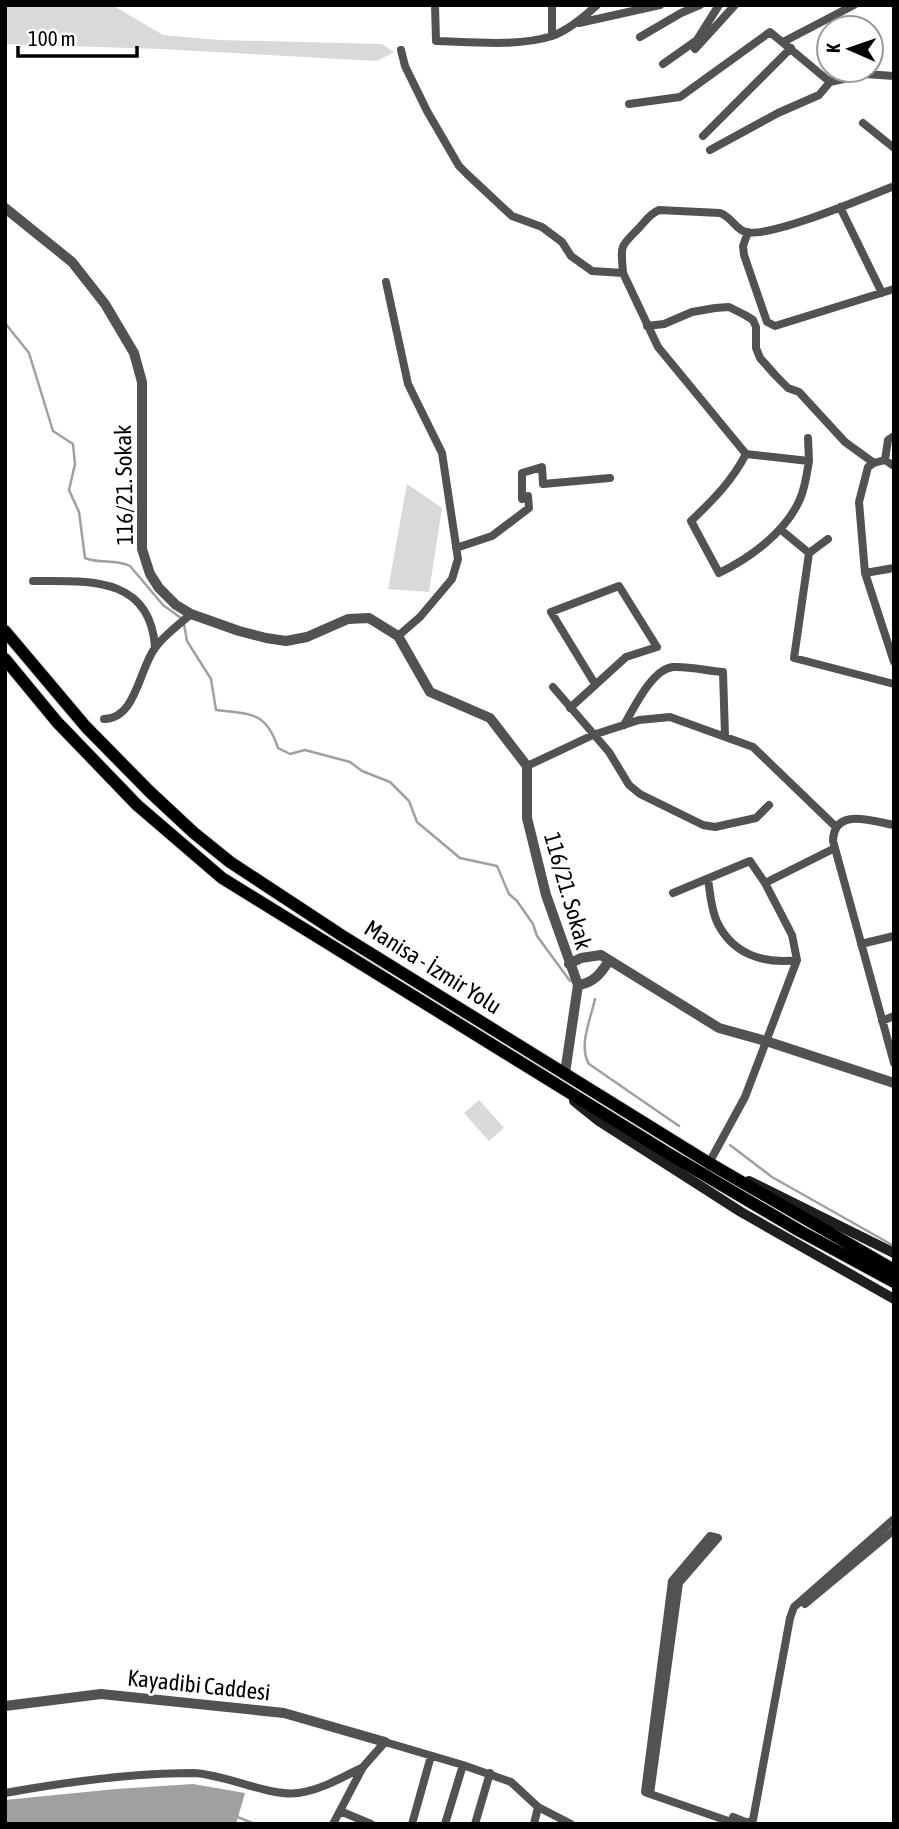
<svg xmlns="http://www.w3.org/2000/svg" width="899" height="1829" font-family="'Asap Condensed',sans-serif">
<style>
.green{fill:#d9d9d9}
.water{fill:#a0a0a0}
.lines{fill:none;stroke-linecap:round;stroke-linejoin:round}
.stream{stroke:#a0a0a0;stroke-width:2.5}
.trunk-casing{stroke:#dbdbdb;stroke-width:14}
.minor{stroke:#525252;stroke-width:8}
.tertiary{stroke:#525252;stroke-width:10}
.secondary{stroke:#1f1f1f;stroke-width:10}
.trunk{stroke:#000;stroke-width:12}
.labels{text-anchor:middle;stroke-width:6;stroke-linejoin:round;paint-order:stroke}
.street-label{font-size:23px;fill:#000;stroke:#fff}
</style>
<rect width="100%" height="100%" fill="#fff"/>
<path class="green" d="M 5,5 L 112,5 L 163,35 L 219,40 L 382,44 L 394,52 L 377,61 L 161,49 L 5,44 Z
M 407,484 L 442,508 L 429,592 L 388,589 Z
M 479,1100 L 504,1128 L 489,1141 L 464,1113 Z"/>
<path class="water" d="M 193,1784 L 245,1793 L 236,1824 L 5,1824 L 5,1800 L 116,1789 Z"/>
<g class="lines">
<path class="stream" d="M 5,323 L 29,353 L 53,431 L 73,444 L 75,464 L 69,490 L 79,512 L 85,558 C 99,564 116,559 130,566 L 163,605 L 181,618
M 184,624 L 187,641 L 211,679 L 216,710 C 250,714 266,711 278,748 L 290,754 L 305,750 L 350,762 L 362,771 L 390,782 L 409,801 L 417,822 L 460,858 L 497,866 L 509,894 L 517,901 L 533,924 L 537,936 L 570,981
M 595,999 C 591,1018 578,1046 589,1064 L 679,1126
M 730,1145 L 772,1177 L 894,1246
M 235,1816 L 255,1824"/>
<defs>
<path id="trunk" d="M 5,631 L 86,727 L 150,792 L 194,833 L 230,862 L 341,935 L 709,1163 L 894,1270
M 5,659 L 57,722 L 137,805 L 222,878 L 669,1154 L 798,1230 L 894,1282"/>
</defs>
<use href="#trunk" class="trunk-casing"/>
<path class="minor" d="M 435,5 L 436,41 C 471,42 518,47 552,36 C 569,30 584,17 597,5
M 579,23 L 660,5
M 552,36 L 552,5
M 640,37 L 681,13 L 700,5
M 783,42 L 854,5
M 695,49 L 735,5
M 401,50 L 405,66 L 427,111 L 459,166 L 467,174 L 512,216 L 542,227 L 562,242 L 571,256 L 592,271 L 623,273 L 658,347 L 746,454
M 663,64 L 697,40 L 719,5
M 629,104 L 680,97 L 770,32 L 830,82
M 863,123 L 894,148
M 703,136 L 791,48
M 710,150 L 778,113 L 819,95 L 830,82 L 865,74 L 894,76
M 840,207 L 882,293
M 748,232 L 743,246 L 744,255 L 767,322 L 775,326 L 894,289
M 623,273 C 621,245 619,248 638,229 C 645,222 649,214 659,210 L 720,213 C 732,217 735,229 746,232 C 771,238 866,197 894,186
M 386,282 L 408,384 L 442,453 L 458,559 L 452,579 L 420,617 L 398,636
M 647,326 L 664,324 L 692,312 L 715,308 L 729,307 L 745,315 L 753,320 L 756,327 L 756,348 L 760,358 L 776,376 L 788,388 L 799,392 L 845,442 L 874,463
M 808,438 L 809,461
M 746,454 L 809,461 C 807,473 805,488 800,499 C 786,532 750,558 719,573 L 691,521 C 713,500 732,481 746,454 Z
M 885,460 L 888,440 L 894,436
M 894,466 L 885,460 L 874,463 L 868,467 L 859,502 L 865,573 L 894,662
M 780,529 L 809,553
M 828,539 L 809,553 L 794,658 L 894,684
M 456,548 L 492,536 L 529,508 L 528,496 L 522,499 L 522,473 L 542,467 L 543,484 L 610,478
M 865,573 L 894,568
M 33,581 C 89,581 150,576 155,647
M 553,687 L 609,752 L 629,785 L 640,794 L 703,825 L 715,827 L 756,818 L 769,805
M 570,708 L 626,657 L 657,647 L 619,586 L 551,612 L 595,684
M 104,719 C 136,719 139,669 155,648 C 164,635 180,624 191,614
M 624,725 C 634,708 652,669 673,667 C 689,666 708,671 723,672 L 725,736
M 527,766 L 593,735 L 639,720 L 670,717 L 753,747 L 836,827
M 894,825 C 871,821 834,807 833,841 L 894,1063
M 708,879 C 710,893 711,909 717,922 C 733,955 764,964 797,960
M 673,893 L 750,861 L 765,883
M 861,944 L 894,936
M 882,1021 L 894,1016
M 709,1163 L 745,1097 L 797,960 L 792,935 L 765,883 L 833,849
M 805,1604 L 894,1530
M 5,1793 C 66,1782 131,1773 193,1773 C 225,1774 270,1797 298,1793 C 321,1790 343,1777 363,1767
M 650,1794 L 679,1583 L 718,1538 L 710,1536 L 672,1581 L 645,1792 L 650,1794 L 737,1824
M 340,1811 L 371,1824
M 733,1817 L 748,1823 L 753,1820 L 790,1618 L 794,1607 L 894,1519
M 333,1824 L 363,1767 L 385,1742 L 463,1765 L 511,1782 L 538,1807 L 571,1824
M 412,1824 L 431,1756
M 445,1824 L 463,1765
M 475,1824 L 490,1773
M 534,1824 L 538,1807"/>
<path class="tertiary" d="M 5,208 L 72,262 L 105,304 L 134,353 L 142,382 L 142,549 L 150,574 L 159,588 L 176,605 L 191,614 L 239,631 L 266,638 L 286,641 L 307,637 L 348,619 L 369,618 L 398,636 L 430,692 L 490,718 L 527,766 L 527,818 L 546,895 L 578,985 L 565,1073
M 569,964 L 581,958 L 601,955 L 719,1028 L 766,1041 L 894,1083
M 578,985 C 594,983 600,974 609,961
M 5,1706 L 101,1694 L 284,1713 L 385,1742"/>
<path class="secondary" d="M 574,1101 L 599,1121 L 741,1212 L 894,1299
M 749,1181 L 894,1253"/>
<use href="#trunk" class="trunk"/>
</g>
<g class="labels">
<g class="street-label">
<text transform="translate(124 485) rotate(-91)" y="8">116/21. Sokak</text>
<text transform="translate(568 891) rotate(74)" y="8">116/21. Sokak</text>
<text transform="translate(433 967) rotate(32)" y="8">Manisa - İzmir Yolu</text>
<text transform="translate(199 1685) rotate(6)" y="8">Kayadibi Caddesi</text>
</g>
</g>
<rect width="899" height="1829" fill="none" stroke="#000000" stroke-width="14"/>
<g transform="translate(850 49) rotate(272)"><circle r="33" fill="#ffffff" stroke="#999999" stroke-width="2"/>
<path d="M0-5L12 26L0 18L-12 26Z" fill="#000000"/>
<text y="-10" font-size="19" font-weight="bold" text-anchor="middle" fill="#000000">K</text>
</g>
<path d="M18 46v10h119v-10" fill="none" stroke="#000000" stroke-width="3.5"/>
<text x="28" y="46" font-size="21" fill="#000000" stroke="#ffffff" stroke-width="5" paint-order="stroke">100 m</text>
</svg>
